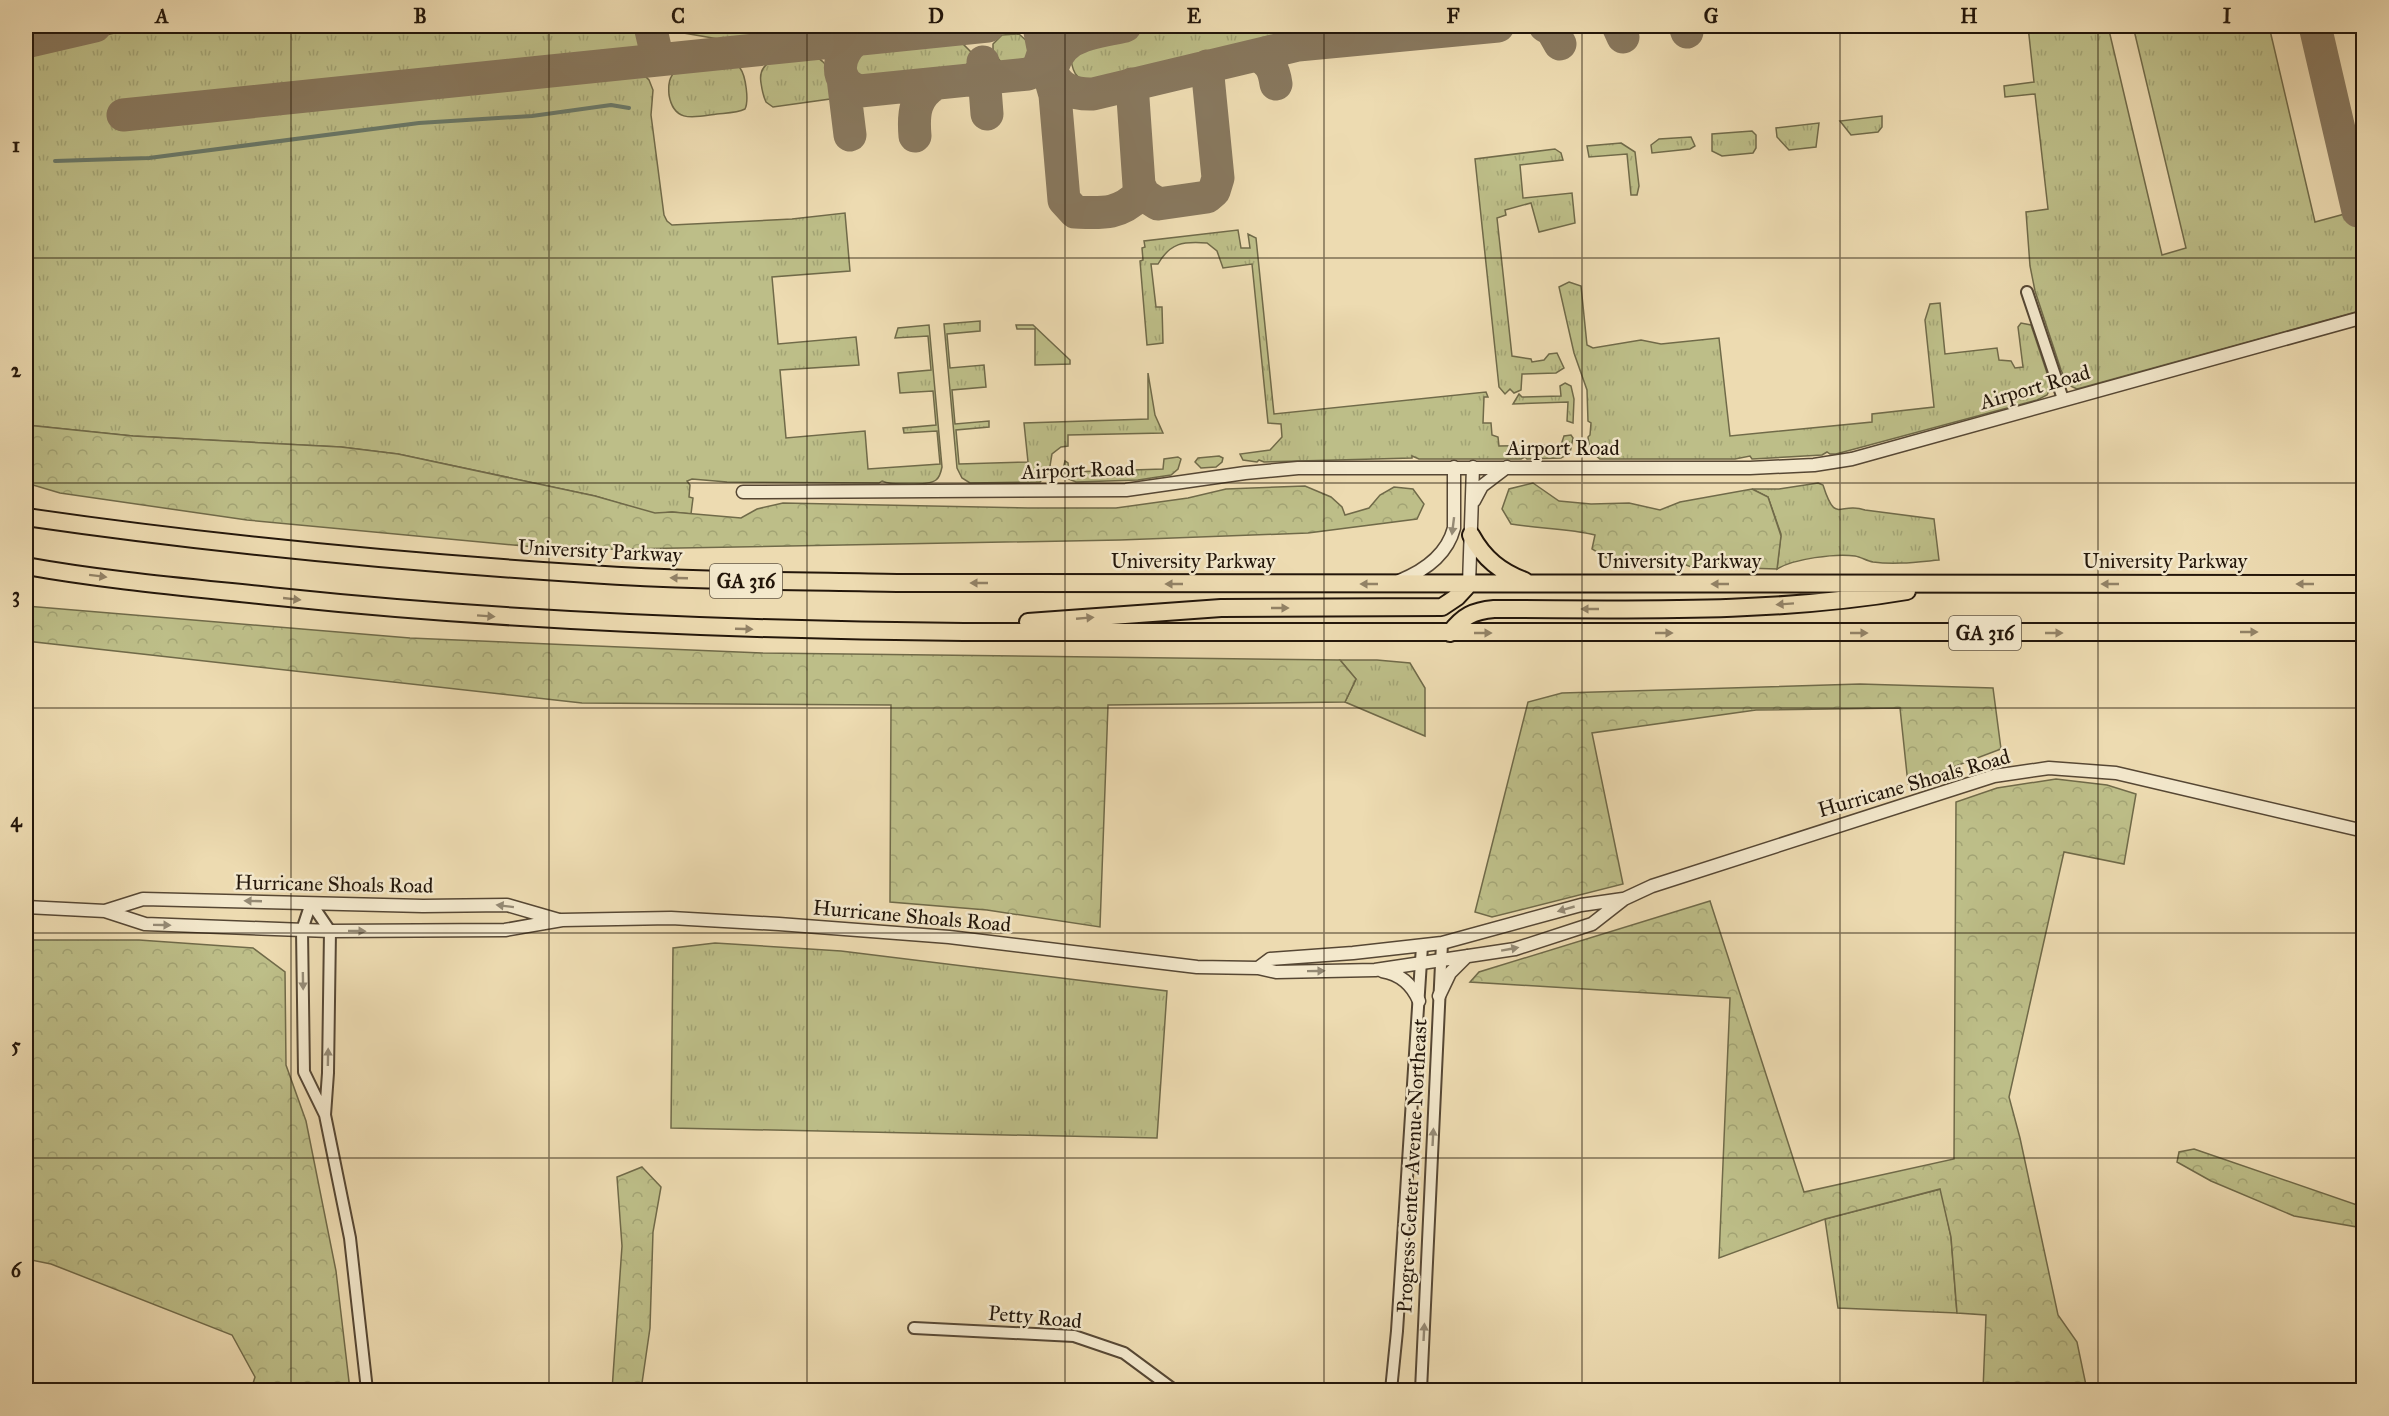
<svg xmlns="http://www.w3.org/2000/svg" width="2389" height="1416" font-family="'IM FELL Great Primer',serif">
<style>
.grass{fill:url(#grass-tufts);stroke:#706a49;stroke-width:1.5}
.forest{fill:url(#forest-crowns);stroke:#706a49;stroke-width:1.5}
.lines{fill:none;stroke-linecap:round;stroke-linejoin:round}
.stream{stroke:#6a7969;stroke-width:4}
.taxiway{stroke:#88785e;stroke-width:33}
.minor-casing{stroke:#564734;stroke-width:14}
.tertiary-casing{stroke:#564734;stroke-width:15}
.trunk-casing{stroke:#23160a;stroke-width:20}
.minor{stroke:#f3e8cc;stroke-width:10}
.tertiary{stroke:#f3e8cc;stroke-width:12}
.trunk{stroke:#eddbb1;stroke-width:16}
.oneway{fill:#958a75}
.oneway2{fill:#928266}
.grid{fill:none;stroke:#23160a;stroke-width:1.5;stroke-opacity:0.55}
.labels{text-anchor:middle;stroke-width:5;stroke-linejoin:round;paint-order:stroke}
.shield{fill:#f3e8cc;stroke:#615544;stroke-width:1.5}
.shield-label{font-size:20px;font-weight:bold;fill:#23160a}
.street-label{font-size:21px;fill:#23160a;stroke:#f3e8cc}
.neatline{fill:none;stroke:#23160a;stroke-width:2}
.grid-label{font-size:20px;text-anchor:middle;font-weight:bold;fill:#23160a}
</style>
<defs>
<pattern id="grass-tufts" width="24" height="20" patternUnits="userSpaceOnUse" patternTransform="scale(1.5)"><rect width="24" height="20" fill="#bdbe88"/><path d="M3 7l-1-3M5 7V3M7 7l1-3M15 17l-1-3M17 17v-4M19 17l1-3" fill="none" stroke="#a2a374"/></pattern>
<pattern id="forest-crowns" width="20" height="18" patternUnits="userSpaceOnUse" patternTransform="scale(1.5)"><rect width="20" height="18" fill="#bdbe88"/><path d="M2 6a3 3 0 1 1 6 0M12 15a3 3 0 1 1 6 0" fill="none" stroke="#a2a374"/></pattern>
</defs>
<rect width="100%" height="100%" fill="#eddbb1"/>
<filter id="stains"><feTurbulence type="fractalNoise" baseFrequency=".00333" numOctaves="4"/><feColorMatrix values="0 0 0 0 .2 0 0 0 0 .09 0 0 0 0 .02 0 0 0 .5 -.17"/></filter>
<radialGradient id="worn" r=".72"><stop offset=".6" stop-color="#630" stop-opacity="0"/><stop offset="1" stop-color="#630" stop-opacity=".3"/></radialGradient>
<path class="grass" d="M 144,26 L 637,26 L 643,51 L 125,103 L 120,106 L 122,124 L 642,73 L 649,80 L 653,90 L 651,115 L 664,215 L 667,221 L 672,225 L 792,219 L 845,213 L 850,271 L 772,277 L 778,344 L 856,337 L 859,365 L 780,370 L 786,438 L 865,431 L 868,469 L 940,464 L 937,431 L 904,433 L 903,428 L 936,425 L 933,391 L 900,393 L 898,373 L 931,370 L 928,336 L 895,338 L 898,328 L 929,325 L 942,467 C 941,472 940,477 936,480 C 928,486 890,485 882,481 L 879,483 L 727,482 L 692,479 L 687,481 L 690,485 L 689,497 L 693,498 L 691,514 L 672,512 L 655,514 L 595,496 L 398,454 L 341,447 L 133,436 L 26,425 L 26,54 Z
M 675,26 L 890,26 L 736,42 L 678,32 Z
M 1170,26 L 1421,26 L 1277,39 L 1094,82 C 1078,81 1073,75 1071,59 L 1075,53 L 1085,46 Z
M 2028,26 L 2108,26 L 2162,255 L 2186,248 L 2133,26 L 2269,26 L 2315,222 L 2363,209 L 2363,310 L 2077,389 L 2068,385 L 2061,370 L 2035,291 L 2030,266 L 2026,212 L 2048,209 L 2035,94 L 2005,97 L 2004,86 L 2034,82 Z
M 1019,34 L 1029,43 L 1029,55 L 1023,63 L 1004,65 L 993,53 L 993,44 L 1002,35 Z
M 955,41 L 963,44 L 972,53 L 971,59 L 963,69 L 860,80 C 846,71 846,57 862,50 Z
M 813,56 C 831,61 833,83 830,99 L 773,107 L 766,102 C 763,96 762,90 761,83 C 756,54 793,58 813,56 Z
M 731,63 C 735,65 737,65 740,68 C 746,76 749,101 745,109 C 737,113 726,113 717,114 C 695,117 674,124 669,95 C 668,84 669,77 677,69 Z
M 1882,116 L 1882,127 L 1878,132 L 1851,135 L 1840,121 Z
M 1819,123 L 1816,147 L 1789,150 L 1777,137 L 1776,128 Z
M 1752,131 L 1756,135 L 1756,148 L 1753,153 L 1722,156 L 1712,151 L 1712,134 Z
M 1691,137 L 1695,146 L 1690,149 L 1652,153 L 1651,145 L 1659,139 Z
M 1621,143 L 1635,152 L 1639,186 L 1637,195 L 1631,195 L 1627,154 L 1589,157 L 1587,146 Z
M 1555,149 L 1561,153 L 1563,160 L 1520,165 L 1523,198 L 1572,193 L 1575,223 L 1539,232 L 1531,203 L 1505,210 L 1506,215 L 1497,218 L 1512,356 L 1531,359 L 1532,362 L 1544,360 L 1549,354 L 1557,353 L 1564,368 L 1556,373 L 1522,374 L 1521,390 L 1514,393 L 1510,389 L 1505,394 L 1499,387 L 1475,159 Z
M 1238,230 L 1241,248 L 1250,248 L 1248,234 L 1256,238 L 1274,414 L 1486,392 L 1488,397 L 1484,397 L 1483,423 L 1491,423 L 1492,435 L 1498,437 L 1499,446 L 1561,445 L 1564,436 L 1571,435 L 1573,438 L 1570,453 L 1561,458 L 1527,459 L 1525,457 L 1521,459 L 1419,459 L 1412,456 L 1412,458 L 1264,462 L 1259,460 L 1257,462 L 1243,460 L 1240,454 L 1270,450 L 1282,437 L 1281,424 L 1268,423 L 1252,264 L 1223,268 L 1217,251 L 1207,243 C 1183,241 1170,243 1158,264 L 1151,264 L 1156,307 L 1162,307 L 1163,343 L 1147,345 L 1140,261 L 1143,260 L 1142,248 L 1145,247 L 1144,241 Z
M 1569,282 L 1581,286 L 1587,345 L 1593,348 L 1641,340 L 1661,344 L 1719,338 L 1730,436 L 1872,422 L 1872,414 L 1934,407 L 1925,320 L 1930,304 L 1940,303 L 1945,354 L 1997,348 L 1999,360 L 2011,361 L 2015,368 L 2023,367 L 2018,327 L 2021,323 L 2031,325 L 2047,373 L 2050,389 L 2047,395 L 2037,400 L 1836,454 L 1830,454 L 1827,452 L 1822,455 L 1752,459 L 1750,456 L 1735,459 L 1600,459 L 1590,451 L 1588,437 L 1590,435 L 1591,423 L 1588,421 L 1587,390 L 1574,353 L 1559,287 Z
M 980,321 L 980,331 L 947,334 L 950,368 L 984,365 L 986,387 L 952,390 L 955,424 L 989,421 L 989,427 L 956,430 L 959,464 L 1028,462 L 1024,423 L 1148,419 L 1148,373 L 1155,415 L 1163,433 L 1068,435 L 1068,446 L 1061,447 L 1052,454 L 1049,472 L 1040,482 L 970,483 L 962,478 L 957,468 L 944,324 Z
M 1016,325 L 1033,325 L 1070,360 L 1070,364 L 1035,365 L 1035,329 L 1017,329 Z
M 1565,383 L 1571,386 L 1574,399 L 1573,423 L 1567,421 L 1568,402 L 1513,404 L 1519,394 L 1522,397 L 1561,396 L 1560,386 Z
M 1219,456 L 1223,458 L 1222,462 L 1216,467 L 1201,468 L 1195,462 L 1198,458 Z
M 1178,457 L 1181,459 L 1178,469 L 1171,475 L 1138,480 L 1076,482 L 1066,478 L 1063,469 L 1065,461 L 1068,463 L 1069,472 L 1163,469 L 1164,459 Z
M 1818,483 L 1823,485 C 1836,526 1839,501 1865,510 L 1934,519 L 1939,560 C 1917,562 1895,565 1873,562 C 1867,561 1861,557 1855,556 C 1836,553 1793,559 1777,569 L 1781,534 L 1768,497 L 1752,489 L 1779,489 Z
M 1340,660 L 1377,660 L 1410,663 L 1425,688 L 1425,736 L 1345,702 L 1356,679 Z
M 715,943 L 841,951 L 1167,991 L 1157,1138 L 671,1128 L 673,948 Z
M 1941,1189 L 1951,1237 L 1957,1313 L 1838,1308 L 1825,1219 Z"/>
<path class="forest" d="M 26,425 L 133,436 L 341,447 L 398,454 L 595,496 L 655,513 L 672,512 L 741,518 L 757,509 L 783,503 L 1028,508 L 1116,508 L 1188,498 L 1226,489 L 1305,486 L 1331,497 L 1342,507 L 1345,515 L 1369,508 L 1380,495 L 1394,487 L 1413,489 L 1424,504 L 1417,519 L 1308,533 L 1120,540 L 567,550 L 247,520 L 60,493 L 26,483 Z
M 1533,483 L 1559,501 L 1591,504 L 1629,503 L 1660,510 L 1680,502 L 1752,489 L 1768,497 L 1781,536 L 1777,569 L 1745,568 L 1720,563 L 1691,567 L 1674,560 L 1633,565 L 1612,561 L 1592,549 L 1595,535 C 1567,528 1540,529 1511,524 L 1502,509 L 1509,489 Z
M 26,606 L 410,638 L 762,653 L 1340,660 L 1356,679 L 1345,702 L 1108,705 L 1100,927 L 987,910 L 890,902 L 891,705 L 582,703 L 26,641 Z
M 1860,684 L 1993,688 L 2001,749 L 1908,784 L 1900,708 L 1756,710 L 1592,733 L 1623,884 L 1492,917 L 1475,912 L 1528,702 L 1562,693 Z
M 2056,779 L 2107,785 L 2136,794 L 2124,864 L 2064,852 L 2009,1097 L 2020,1138 L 2058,1315 L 2077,1342 L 2087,1390 L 1983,1390 L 1986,1315 L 1957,1313 L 1951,1237 L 1940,1189 L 1825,1219 L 1719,1258 L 1730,998 L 1470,982 L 1479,972 L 1710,901 L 1804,1192 L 1954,1159 L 1956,802 L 1997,788 Z
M 26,940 L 139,940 L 253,948 L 285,972 L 286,1065 L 306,1121 L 336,1271 L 350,1390 L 251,1390 L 255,1377 L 232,1335 L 51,1264 L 26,1259 Z
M 2194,1149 L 2363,1207 L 2363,1228 L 2294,1216 L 2211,1181 L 2177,1162 L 2179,1152 Z
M 642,1167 L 661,1187 L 653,1232 L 650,1328 L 641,1390 L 612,1390 L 622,1246 L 617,1177 Z"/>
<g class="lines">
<path class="stream" d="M 55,161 L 149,158 L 419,123 L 532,116 L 611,105 L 629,108"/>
<path class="taxiway" d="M 650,26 L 658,60
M 1039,26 C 1045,60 1049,96 1093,94 L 1298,45 L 1498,26
M 1545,26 L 1552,30 L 1560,44
M 1618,26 L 1623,37
M 1685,26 L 1687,32
M 2315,26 L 2358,211
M 856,40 C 837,53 832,84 860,91 L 1028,74 L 1038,69 L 1044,51
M 26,42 L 95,26
M 1256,56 C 1270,60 1274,70 1276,84
M 983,62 L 987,114
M 1047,67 L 1055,95 L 1064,200 L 1075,212 C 1102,213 1119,215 1139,195 L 1139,185
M 843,78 L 850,135
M 1050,78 C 1057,34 1088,34 1125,26
M 1132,84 L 1139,185 L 1144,195 L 1158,204 L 1207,197 L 1214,191 L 1218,178 L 1207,66
M 123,115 L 988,26
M 915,136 C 913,113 915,96 935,84"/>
<defs>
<path id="minor" d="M 2027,292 L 2063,399
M 311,903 L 302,930 L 304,1072 L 325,1115 L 350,1238 L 367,1390
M 311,903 L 330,931 L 328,1073 L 325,1115
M 914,1328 L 1074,1336 L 1124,1353 L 1174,1390
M 1391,1390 L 1397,1331 L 1422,946
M 1421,1390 L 1442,943"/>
<path id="tertiary" d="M 743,492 L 1126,490 L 1245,473 L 1298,468 L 1750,468 L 1814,465 L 1852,459 L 2364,317
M 1474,501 L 1482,486 L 1507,467
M 1399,581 C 1424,571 1447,555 1454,528 L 1454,467
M 1469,584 L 1473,467
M 26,907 L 105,911 L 145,924 L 330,931 L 505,930 L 562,920 L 671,918 L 779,924 L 949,937 L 1197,967 L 1258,968 L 1276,972 L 1375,970 L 1515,949 L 1592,924 L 1624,899 L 1652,886 L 1994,776 L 2049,768 L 2116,773 L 2364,831
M 105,911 L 143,899 L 423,906 L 507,905 L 559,920
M 1258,968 L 1270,959 L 1353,953 L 1442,943 L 1581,905 L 1623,899
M 1382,971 C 1400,974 1412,984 1419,1001
M 1439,996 L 1450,973 L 1467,956"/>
<path id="trunk" d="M 26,517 C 212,544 400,562 589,574 C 691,581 794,581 897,583 L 2364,584
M 1471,535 C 1484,559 1501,572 1525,581
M 26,566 C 109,581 195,588 279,597 C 507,621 735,630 964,632 L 2364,632
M 1028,622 L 1221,608 L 1442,607 L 1457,597 L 1469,584
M 1450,633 C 1463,616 1473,611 1494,609 C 1630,609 1772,614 1907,591"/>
</defs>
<use href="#minor" class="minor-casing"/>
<use href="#tertiary" class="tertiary-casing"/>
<use href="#trunk" class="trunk-casing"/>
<use href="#minor" class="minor"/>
<use href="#tertiary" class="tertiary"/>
<use href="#trunk" class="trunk"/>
</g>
<defs><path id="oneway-solid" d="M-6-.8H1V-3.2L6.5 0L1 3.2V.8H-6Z" transform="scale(1.5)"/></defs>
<g class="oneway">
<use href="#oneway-solid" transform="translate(1453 526) rotate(97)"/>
<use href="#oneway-solid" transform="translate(253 901) rotate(-178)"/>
<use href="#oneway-solid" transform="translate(505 906) rotate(-173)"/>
<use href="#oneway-solid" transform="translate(1566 909) rotate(164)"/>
<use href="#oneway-solid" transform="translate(162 925) rotate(1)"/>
<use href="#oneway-solid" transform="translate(357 931) rotate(1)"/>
<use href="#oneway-solid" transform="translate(1510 949) rotate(-10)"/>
<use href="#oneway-solid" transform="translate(1316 971) rotate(-1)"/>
<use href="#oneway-solid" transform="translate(303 981) rotate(89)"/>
<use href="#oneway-solid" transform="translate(328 1057) rotate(-89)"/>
<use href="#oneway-solid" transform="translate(1433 1137) rotate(-87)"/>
<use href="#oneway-solid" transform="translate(1424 1332) rotate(-87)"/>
</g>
<g class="oneway2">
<use href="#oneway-solid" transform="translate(98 576) rotate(7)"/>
<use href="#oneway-solid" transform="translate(679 578) rotate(-178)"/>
<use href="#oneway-solid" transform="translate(979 583) rotate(-180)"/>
<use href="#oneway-solid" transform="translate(1174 584) rotate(-180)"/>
<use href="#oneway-solid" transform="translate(1369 584) rotate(-180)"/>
<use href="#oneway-solid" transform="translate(1720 584) rotate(180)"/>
<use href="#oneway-solid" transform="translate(2110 584) rotate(-180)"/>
<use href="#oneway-solid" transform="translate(2305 584) rotate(-180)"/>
<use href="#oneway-solid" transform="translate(292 599) rotate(6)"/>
<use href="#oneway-solid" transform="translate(1785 604) rotate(176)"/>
<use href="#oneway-solid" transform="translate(1280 608)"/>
<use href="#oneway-solid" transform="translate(1590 609) rotate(-180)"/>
<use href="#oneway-solid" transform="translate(486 616) rotate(4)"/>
<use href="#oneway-solid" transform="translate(1085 618) rotate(-5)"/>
<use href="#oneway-solid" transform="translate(744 629) rotate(2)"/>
<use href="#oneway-solid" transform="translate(2249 632)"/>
<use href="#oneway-solid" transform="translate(1483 633)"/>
<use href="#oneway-solid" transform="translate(1664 633)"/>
<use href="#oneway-solid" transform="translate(1859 633)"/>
<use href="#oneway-solid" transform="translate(2054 633)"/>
</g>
<path class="grid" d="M 291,26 L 291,1390M 549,26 L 549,1390M 807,26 L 807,1390M 1065,26 L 1065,1390M 1324,26 L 1324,1390M 1582,26 L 1582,1390M 1840,26 L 1840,1390M 2098,26 L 2098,1390M 26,258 L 2364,258M 26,483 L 2364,483M 26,708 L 2364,708M 26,933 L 2364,933M 26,1158 L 2364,1158"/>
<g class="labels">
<g class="shield">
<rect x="710" y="564" width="72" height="34" rx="4.5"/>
<rect x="1949" y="616" width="72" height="34" rx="4.5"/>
</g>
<g class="shield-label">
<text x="746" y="588">GA 316</text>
<text x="1985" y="640">GA 316</text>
</g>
<g class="street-label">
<text transform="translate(2035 387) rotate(-16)" y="7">Airport Road</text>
<text x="1563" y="455">Airport Road</text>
<text transform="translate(1078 470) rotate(-2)" y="7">Airport Road</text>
<text transform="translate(600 551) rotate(3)" y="7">University Parkway</text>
<text x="1193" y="568">University Parkway</text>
<text x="1679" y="568">University Parkway</text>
<text x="2165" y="568">University Parkway</text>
<text transform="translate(1914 783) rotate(-16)" y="7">Hurricane Shoals Road</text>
<text transform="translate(334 884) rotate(1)" y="7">Hurricane Shoals Road</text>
<text transform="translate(912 916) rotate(5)" y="7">Hurricane Shoals Road</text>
<text transform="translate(1412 1166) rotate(-87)" y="7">Progress Center Avenue Northeast</text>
<text transform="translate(1035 1317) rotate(5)" y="7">Petty Road</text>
</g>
</g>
<rect width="2389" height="1416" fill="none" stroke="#eddbb1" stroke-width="66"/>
<rect x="33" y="33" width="2323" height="1350" class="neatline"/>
<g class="grid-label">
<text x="162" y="23">A</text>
<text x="420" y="23">B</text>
<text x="678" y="23">C</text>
<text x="936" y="23">D</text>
<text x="1194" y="23">E</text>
<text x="1453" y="23">F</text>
<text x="1711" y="23">G</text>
<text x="1969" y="23">H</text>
<text x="2227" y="23">I</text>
<text x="16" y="152">1</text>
<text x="16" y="377">2</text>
<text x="16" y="602">3</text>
<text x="16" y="827">4</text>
<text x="16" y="1052">5</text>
<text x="16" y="1277">6</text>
</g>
<rect width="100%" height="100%" filter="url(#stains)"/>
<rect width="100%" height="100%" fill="url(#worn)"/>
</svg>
